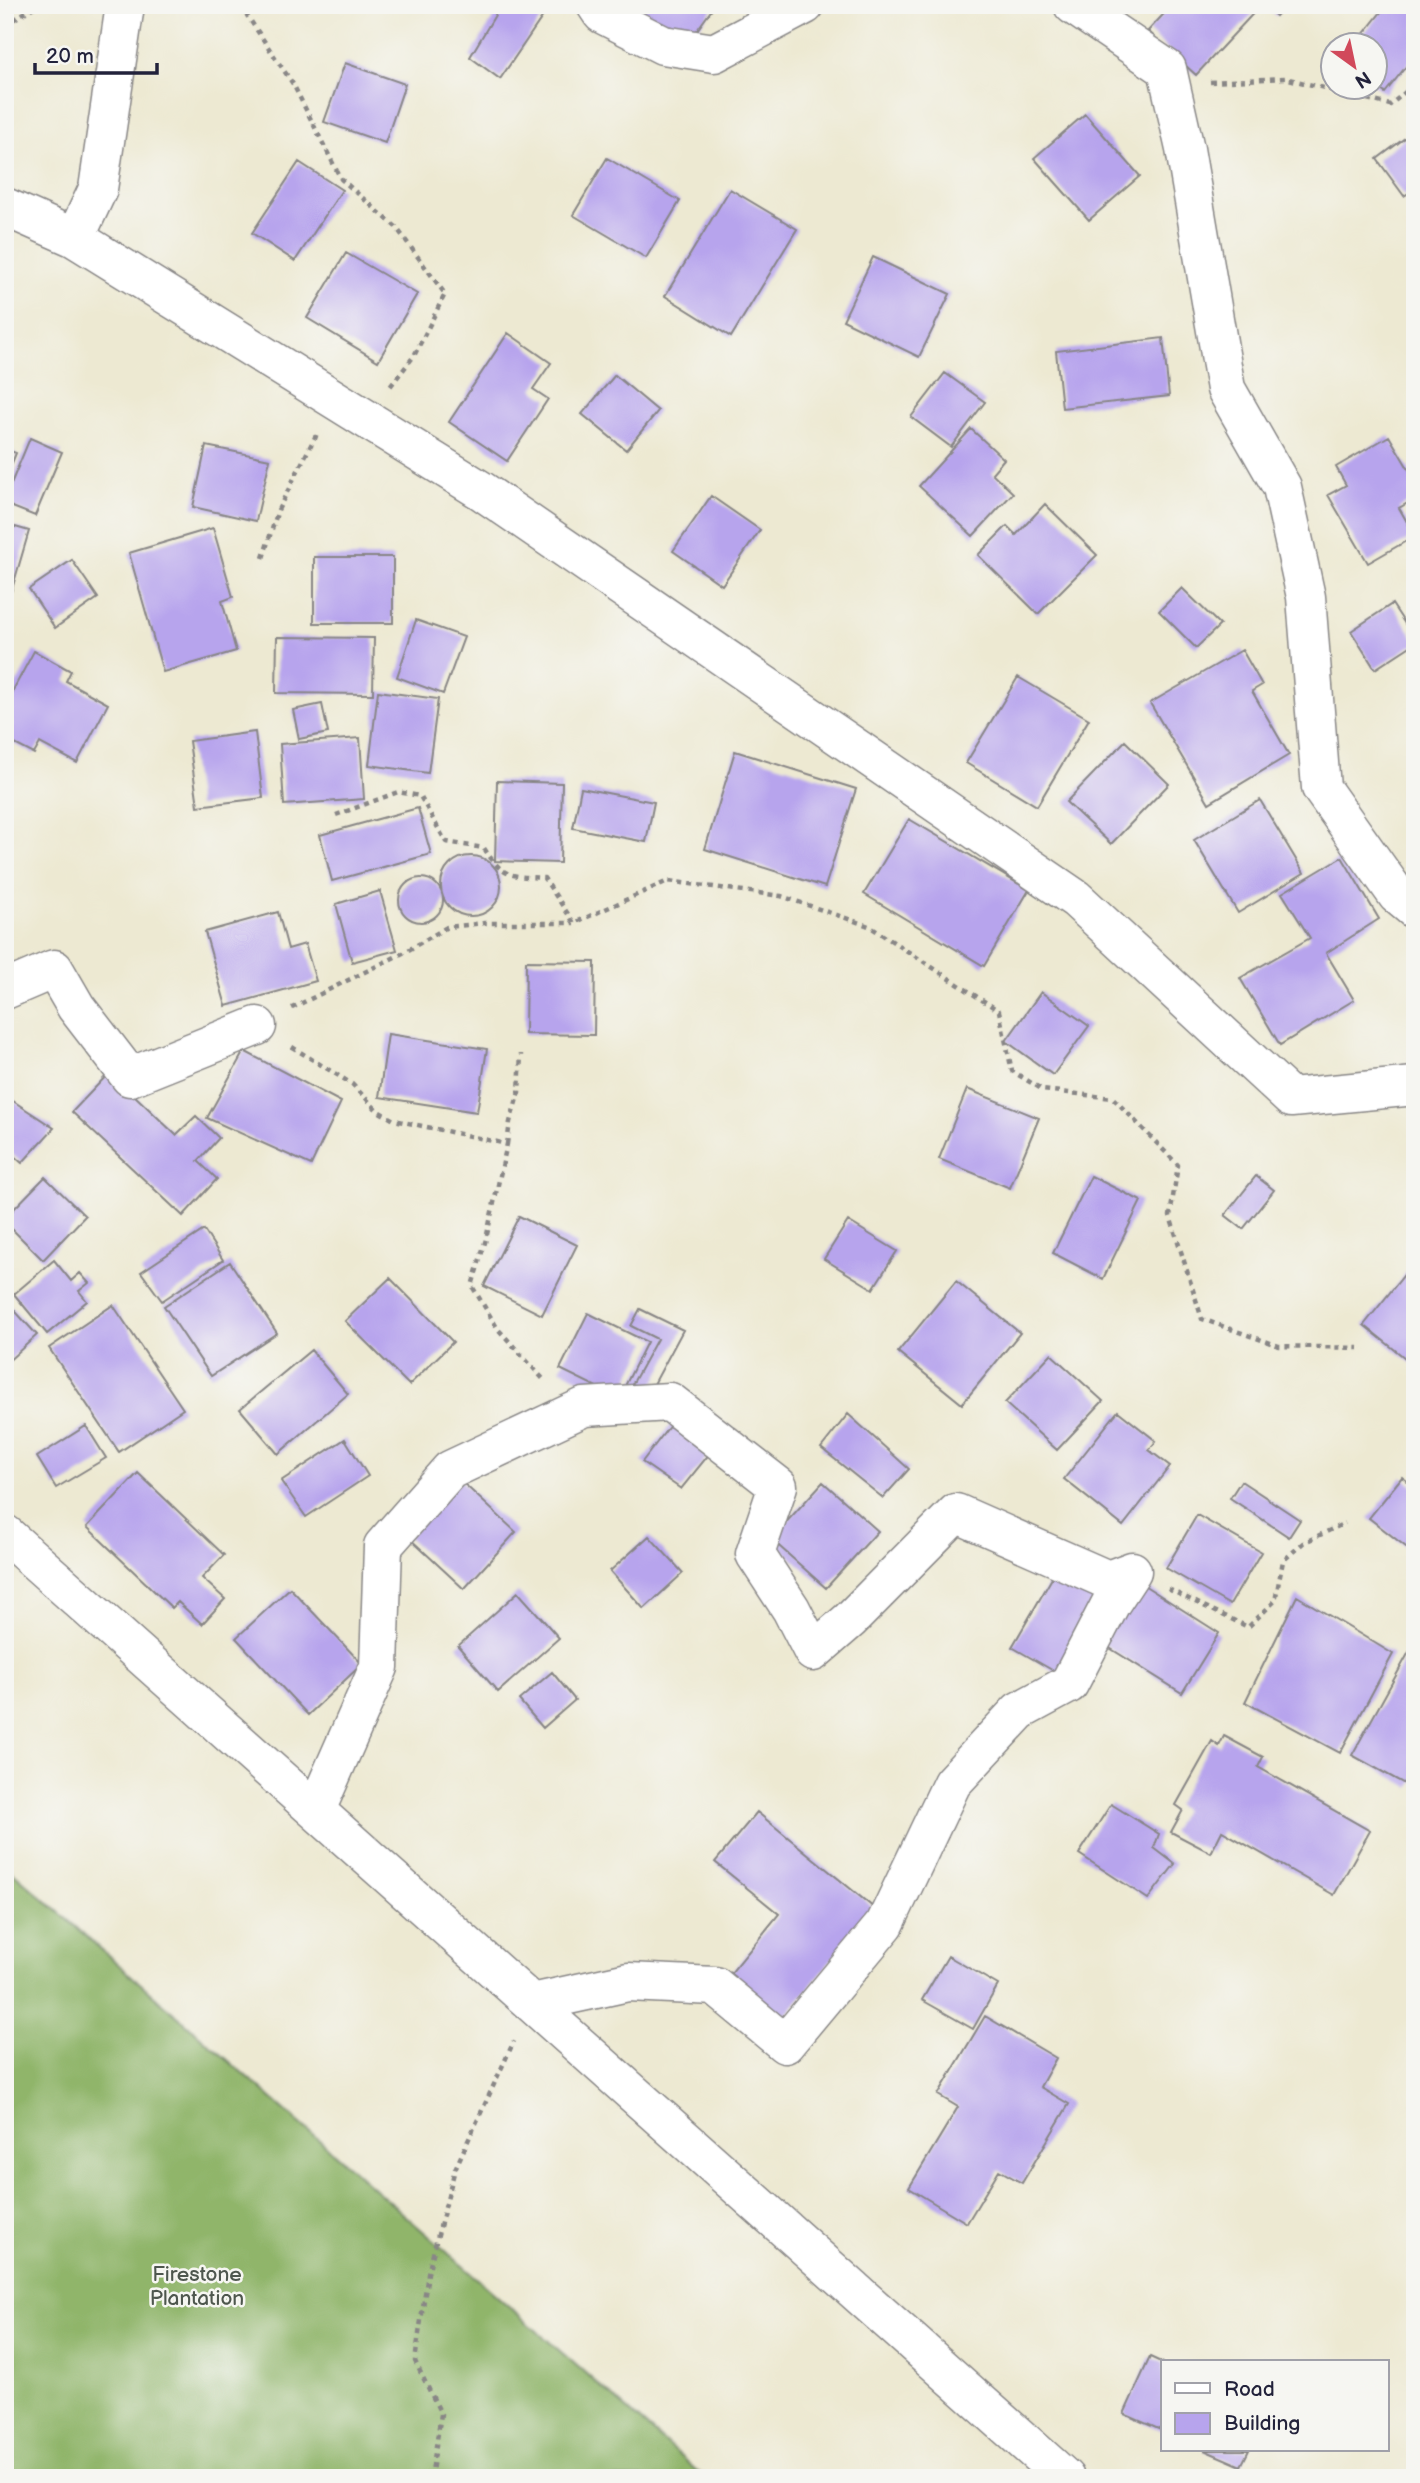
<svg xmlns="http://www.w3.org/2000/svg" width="1420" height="2483" font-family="'Balsamiq Sans',sans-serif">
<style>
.forest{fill:#90b56a;stroke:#596c52;stroke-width:2}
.building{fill:#b7a4ed}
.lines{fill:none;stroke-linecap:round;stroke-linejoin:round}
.minor-casing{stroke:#888686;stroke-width:41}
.path{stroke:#888686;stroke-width:4.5;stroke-dasharray:5 5;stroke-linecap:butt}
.minor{stroke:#fff;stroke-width:38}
.labels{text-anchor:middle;stroke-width:5;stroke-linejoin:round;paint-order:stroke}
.park-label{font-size:21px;fill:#4e574e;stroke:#f6f6f2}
</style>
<rect width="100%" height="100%" fill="#f6f6f2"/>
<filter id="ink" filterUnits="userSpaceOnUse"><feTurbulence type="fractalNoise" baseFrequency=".0143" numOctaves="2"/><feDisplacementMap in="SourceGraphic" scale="14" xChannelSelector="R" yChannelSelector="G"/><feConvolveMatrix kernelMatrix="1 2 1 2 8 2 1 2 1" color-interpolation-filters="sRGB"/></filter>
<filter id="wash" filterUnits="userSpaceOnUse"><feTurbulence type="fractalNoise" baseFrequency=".00686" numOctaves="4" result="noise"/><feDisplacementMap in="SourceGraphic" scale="28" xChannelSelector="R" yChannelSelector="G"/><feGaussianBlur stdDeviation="1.57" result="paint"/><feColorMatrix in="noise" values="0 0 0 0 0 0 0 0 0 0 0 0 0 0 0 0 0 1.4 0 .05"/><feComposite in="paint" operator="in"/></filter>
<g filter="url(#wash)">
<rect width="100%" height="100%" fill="#ede9d2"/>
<path class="forest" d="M 5,1865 L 705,2478 L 5,2478 Z"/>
<g id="blocks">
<path class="building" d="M 501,5 L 539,5 L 547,10 L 500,79 L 470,57 Z
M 643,5 L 715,5 L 687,44 L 640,11 Z
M 1172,5 L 1261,5 L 1196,75 L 1148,31 Z
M 1265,5 L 1286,5 L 1276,16 Z
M 1383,5 L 1415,5 L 1415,55 L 1385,93 L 1374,85 L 1374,46 L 1354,46 L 1385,7 Z
M 345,63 L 405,84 L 385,143 L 324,122 Z
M 1085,114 L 1140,176 L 1089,220 L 1034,158 Z
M 1409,135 L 1415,143 L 1415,189 L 1404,196 L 1377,159 Z
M 607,158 L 680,201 L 646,258 L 573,215 Z
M 299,162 L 342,190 L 295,261 L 252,233 Z
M 730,189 L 797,229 L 731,337 L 665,296 Z
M 346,253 L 417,294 L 378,361 L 307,318 Z
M 873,257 L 950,294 L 919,357 L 843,320 Z
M 508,333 L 551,363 L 533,389 L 548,399 L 507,461 L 449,422 Z
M 1163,338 L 1169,396 L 1062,408 L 1056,351 Z
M 945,373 L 985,402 L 951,447 L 911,417 Z
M 615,375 L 658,411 L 626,450 L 582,414 Z
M 971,429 L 1004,459 L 992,473 L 1013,493 L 973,536 L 919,486 Z
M 1389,436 L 1415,480 L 1415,499 L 1399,508 L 1415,536 L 1368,563 L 1328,495 L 1346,485 L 1336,467 Z
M 30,438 L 62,452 L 35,516 L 5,504 L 5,498 Z
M 206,446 L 270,459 L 256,521 L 193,507 Z
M 5,449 L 16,453 L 5,480 Z
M 711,496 L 760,530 L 722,585 L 673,551 Z
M 1045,504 L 1097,555 L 1038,614 L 978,555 L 1007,526 L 1016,535 Z
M 5,524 L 29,531 L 10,596 L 5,594 Z
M 213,528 L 233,597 L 222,601 L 236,651 L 163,672 L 129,553 Z
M 314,557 L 393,557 L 393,623 L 314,623 Z
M 72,560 L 98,598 L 55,628 L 29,589 Z
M 1182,588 L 1220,625 L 1196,648 L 1159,611 Z
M 1392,604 L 1415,639 L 1415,643 L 1375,669 L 1351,631 Z
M 416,620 L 464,637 L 443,694 L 397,677 Z
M 277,637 L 374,638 L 373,694 L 276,693 Z
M 1242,650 L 1262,685 L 1252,691 L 1289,755 L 1209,803 L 1150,703 Z
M 34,651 L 71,671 L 66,681 L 108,704 L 77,763 L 40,743 L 34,754 L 5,739 L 13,723 L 5,718 L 5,705 Z
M 1018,677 L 1089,719 L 1037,806 L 966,763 Z
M 378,691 L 438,699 L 428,773 L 369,765 Z
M 322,704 L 328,733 L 299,739 L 293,710 Z
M 255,732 L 263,798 L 198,806 L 189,741 Z
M 360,738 L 364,799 L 284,805 L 280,744 Z
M 1125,741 L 1169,784 L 1111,844 L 1066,802 Z
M 735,751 L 856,789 L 825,887 L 705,849 Z
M 497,781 L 562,783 L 560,863 L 495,861 Z
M 581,788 L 654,802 L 646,842 L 573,828 Z
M 1260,800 L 1304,873 L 1238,913 L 1194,840 Z
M 418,808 L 431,854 L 332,881 L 320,835 Z
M 909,819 L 1029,890 L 984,966 L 864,894 Z
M441 886a30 30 0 1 1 60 0a30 30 0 1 1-60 0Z
M 1342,857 L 1379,919 L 1326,953 L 1354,1000 L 1280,1045 L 1240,978 L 1310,938 L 1282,893 Z
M399 900a22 22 0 1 1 44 0a22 22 0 1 1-44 0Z
M 380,891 L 397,950 L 352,962 L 336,904 Z
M 278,912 L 288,949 L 305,944 L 316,981 L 226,1006 L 205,932 Z
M 526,961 L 595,962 L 594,1035 L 525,1034 Z
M 1041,992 L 1089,1026 L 1053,1075 L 1006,1041 Z
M 388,1034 L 487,1049 L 477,1112 L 379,1097 Z
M 244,1051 L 341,1102 L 311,1165 L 207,1118 Z
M 110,1072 L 176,1135 L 196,1116 L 219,1138 L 198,1161 L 217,1179 L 183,1216 L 72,1112 Z
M 967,1089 L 1039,1118 L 1010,1188 L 939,1159 Z
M 7,1097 L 54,1128 L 22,1163 L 5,1148 Z
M 1091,1176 L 1141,1201 L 1103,1279 L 1053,1253 Z
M 1256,1176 L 1274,1190 L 1243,1229 L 1225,1215 Z
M 45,1177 L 85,1216 L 43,1260 L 5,1222 L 5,1218 Z
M 519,1216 L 577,1245 L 542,1315 L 484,1286 Z
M 848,1221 L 897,1251 L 873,1289 L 824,1259 Z
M 204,1230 L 223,1260 L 162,1301 L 141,1272 Z
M 54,1260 L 71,1281 L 80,1273 L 89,1283 L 79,1291 L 87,1301 L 47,1334 L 14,1294 Z
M 1415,1261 L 1415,1366 L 1364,1325 Z
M 230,1262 L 277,1333 L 211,1376 L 164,1306 Z
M 390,1278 L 453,1342 L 409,1385 L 345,1321 Z
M 956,1281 L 1020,1333 L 962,1404 L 898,1352 Z
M 5,1300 L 37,1335 L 5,1364 Z
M 113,1305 L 183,1409 L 119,1452 L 49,1348 Z
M 640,1309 L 683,1330 L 646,1399 L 629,1390 L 657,1339 L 631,1326 Z
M 588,1313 L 647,1342 L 619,1398 L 560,1369 Z
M 311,1350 L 348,1394 L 278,1454 L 240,1409 Z
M 1051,1354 L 1103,1401 L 1057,1450 L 1005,1403 Z
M 1118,1411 L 1156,1441 L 1149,1450 L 1170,1466 L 1123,1526 L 1064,1479 Z
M 848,1414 L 909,1469 L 883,1498 L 821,1448 Z
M 674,1420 L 715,1447 L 681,1489 L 642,1462 Z
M 86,1426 L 106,1458 L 56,1488 L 37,1457 Z
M 345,1439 L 368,1476 L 306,1517 L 281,1481 Z
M 138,1473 L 224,1555 L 202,1578 L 225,1599 L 202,1624 L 178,1602 L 172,1608 L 87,1527 Z
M 1402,1477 L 1415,1487 L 1415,1554 L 1369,1518 Z
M 460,1480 L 516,1532 L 464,1589 L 408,1537 Z
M 1241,1481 L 1300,1520 L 1289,1537 L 1230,1498 Z
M 823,1482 L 878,1531 L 826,1588 L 771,1539 Z
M 1197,1515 L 1261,1552 L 1230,1605 L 1166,1568 Z
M 649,1536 L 683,1573 L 644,1609 L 610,1571 Z
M 1059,1566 L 1107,1592 L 1059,1674 L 1012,1647 Z
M 1139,1582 L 1219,1633 L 1182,1693 L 1100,1642 Z
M 290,1588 L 362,1664 L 308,1715 L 236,1638 Z
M 518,1592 L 559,1638 L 498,1692 L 458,1646 Z
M 1297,1596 L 1393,1654 L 1340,1753 L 1245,1702 Z
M 1409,1652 L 1415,1655 L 1415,1779 L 1410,1787 L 1352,1755 Z
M 552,1672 L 575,1700 L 543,1728 L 519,1700 Z
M 1224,1736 L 1263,1757 L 1258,1767 L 1370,1831 L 1334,1895 L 1222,1831 L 1211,1853 L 1171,1832 L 1183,1810 L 1176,1805 L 1212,1741 L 1219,1746 Z
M 1111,1804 L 1159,1834 L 1154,1848 L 1175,1864 L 1148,1899 L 1079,1854 Z
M 757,1812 L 874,1908 L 780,2023 L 726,1979 L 779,1914 L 715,1862 Z
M 948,1956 L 998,1985 L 973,2029 L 922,2000 Z
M 985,2016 L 1056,2058 L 1040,2087 L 1069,2104 L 1022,2183 L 999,2170 L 967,2223 L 909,2188 L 958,2107 L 938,2095 Z
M 1150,2357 L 1163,2363 L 1163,2431 L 1124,2414 Z
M 1204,2450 L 1249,2450 L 1241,2466 Z"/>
</g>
</g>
<g filter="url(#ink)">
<use href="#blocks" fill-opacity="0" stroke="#888686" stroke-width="2"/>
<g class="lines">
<defs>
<path id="minor" d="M 596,5 L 602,14 L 663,45 L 714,53 L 805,5
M 1073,5 L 1167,69 L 1185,149 L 1226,389 L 1282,487 L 1306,597 L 1321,788 L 1397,895 L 1415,910
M 5,207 L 75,238 L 482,491 L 1076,899 L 1291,1098 L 1415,1086
M 75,238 L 98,189 L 125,5
M 5,990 L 54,969 L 76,1007 L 130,1077 L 257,1026
M 5,1534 L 1065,2478
M 316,1810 L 379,1667 L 383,1546 L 450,1470 L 584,1407 L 670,1402 L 778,1486 L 755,1554 L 791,1609 L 813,1652 L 850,1620 L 956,1513 L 1108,1580 L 1132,1571
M 532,2003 L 628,1982 L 715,1986 L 785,2044 L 885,1924 L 952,1783 L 1019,1711 L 1069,1684 L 1111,1603 L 1132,1571"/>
</defs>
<use href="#minor" class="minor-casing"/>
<path class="path" d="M 240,5 L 293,84 L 341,179 L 396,227 L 445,294 L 414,356 L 389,388
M 5,25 L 37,5
M 1210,82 L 1285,78 L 1390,105 L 1415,84
M 263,558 L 278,510 L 315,437 L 318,438
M 336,815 L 398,792 L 420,796 L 446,842 L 484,848 C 503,878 510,876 544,878 L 574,923 L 668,881 L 781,896 L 869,926 L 999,1011 L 1012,1071 L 1043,1090 L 1113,1098 L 1178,1165 L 1170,1216 L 1202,1319 L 1279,1346 L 1359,1348
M 292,1008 L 405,952 L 447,927 L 485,923 L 574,923
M 292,1047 L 352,1084 L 378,1111 L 394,1120 L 507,1144 L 486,1239 L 472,1286 L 498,1329 L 545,1381
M 507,1144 L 510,1122 L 519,1092 L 521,1054
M 1168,1589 L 1248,1627 L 1275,1601 L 1283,1561 L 1303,1543 L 1345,1523
M 431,2478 L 441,2414 L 415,2361 L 428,2273 L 455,2169 L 514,2041"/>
<use href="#minor" class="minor"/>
</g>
</g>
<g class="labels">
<g class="park-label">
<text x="197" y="2281">Firestone<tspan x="197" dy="24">Plantation</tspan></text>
</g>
</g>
<rect width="1420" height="2483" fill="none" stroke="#f6f6f2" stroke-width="28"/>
<rect x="1161" y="2360" width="228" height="91" fill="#f6f6f2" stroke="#a1a1a9" stroke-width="2"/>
<rect x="1175" y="2383" width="35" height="10" fill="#ffffff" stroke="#a1a1a9" stroke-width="2"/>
<text x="1224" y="2396" font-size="21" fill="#22223b">Road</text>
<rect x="1175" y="2413" width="35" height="21" fill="#b7a4ed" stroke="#a1a1a9" stroke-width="2"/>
<text x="1224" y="2430" font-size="21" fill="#22223b">Building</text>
<g transform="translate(1354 66) rotate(147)"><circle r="33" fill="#f6f6f2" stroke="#a1a1a9" stroke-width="2"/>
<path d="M0-5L12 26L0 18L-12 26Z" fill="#d1495b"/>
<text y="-10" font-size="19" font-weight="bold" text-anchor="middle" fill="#22223b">N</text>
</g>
<path d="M35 63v10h122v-10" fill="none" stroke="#22223b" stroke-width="3.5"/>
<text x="46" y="63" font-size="21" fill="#22223b" stroke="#f6f6f2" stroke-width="5" paint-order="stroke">20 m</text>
</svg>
